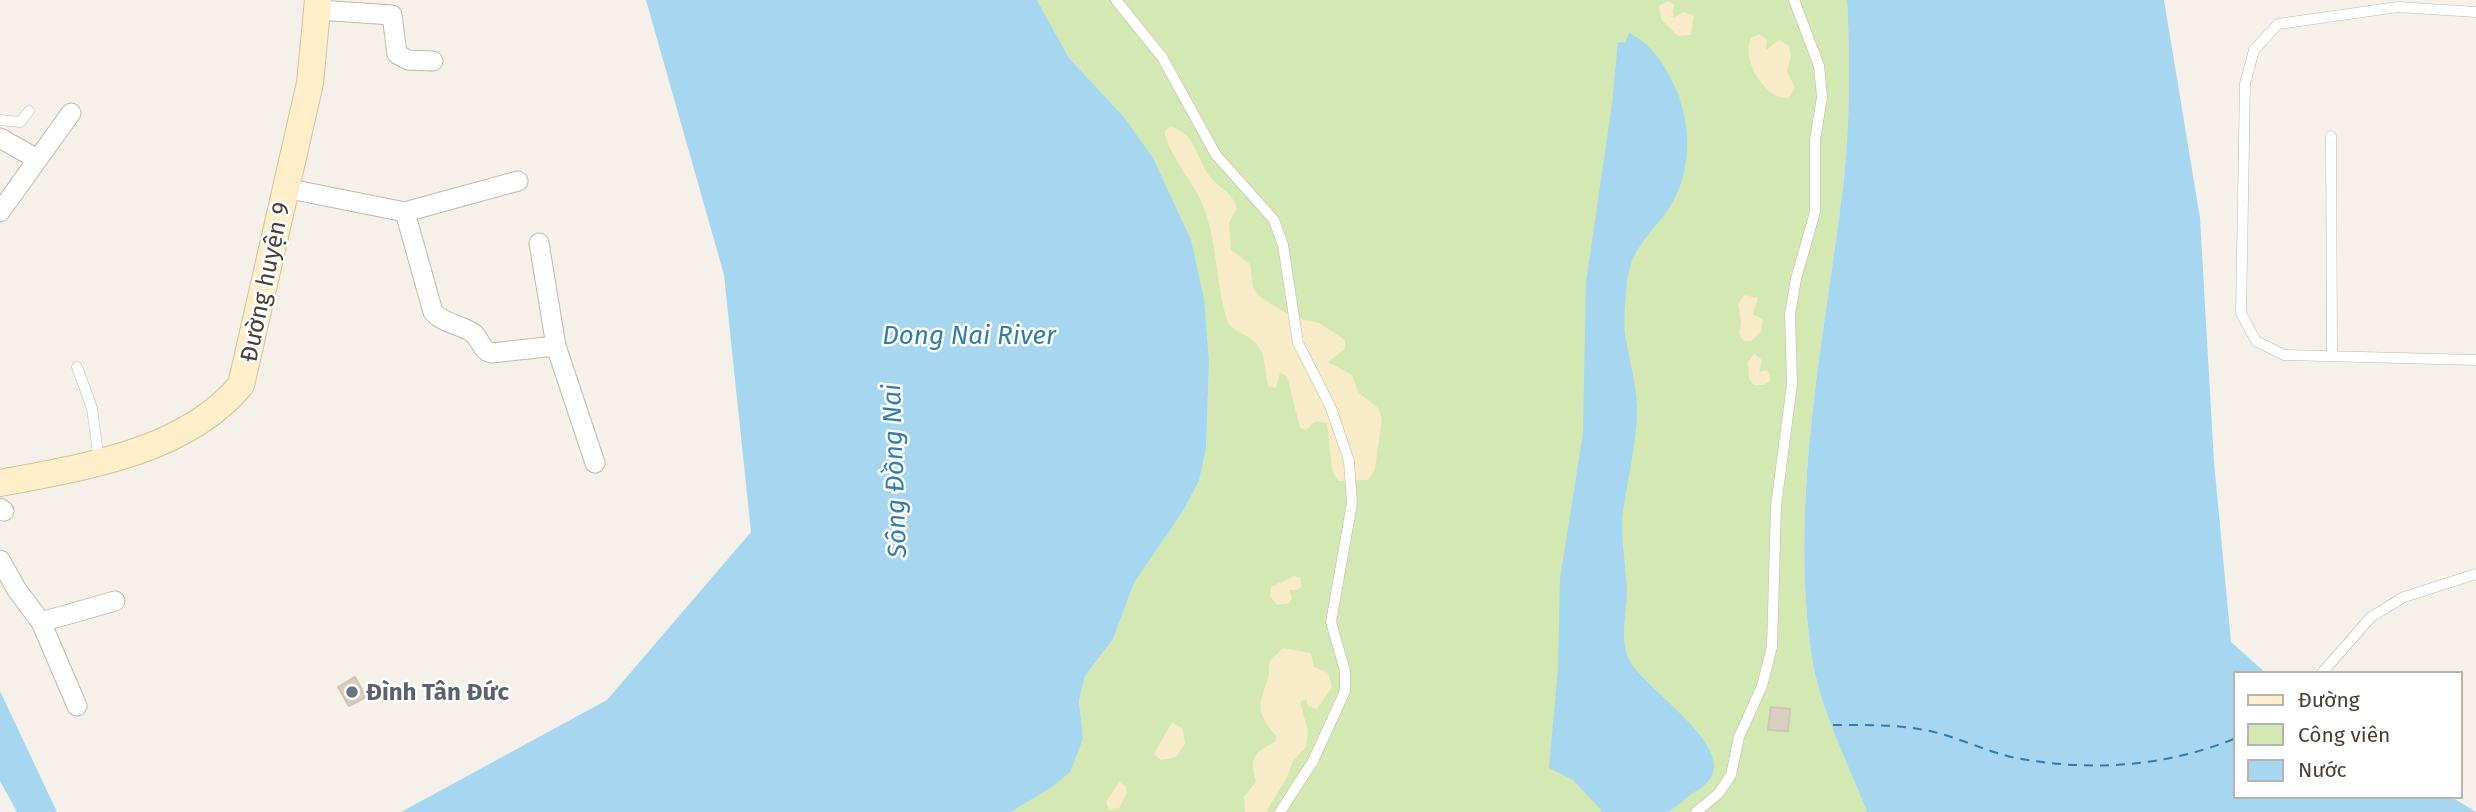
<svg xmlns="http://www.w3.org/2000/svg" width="2476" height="812" font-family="'Fira Sans',sans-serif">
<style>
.green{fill:#d3e8b3}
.sand{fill:#f8ebc7}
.water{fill:#a7d6f0}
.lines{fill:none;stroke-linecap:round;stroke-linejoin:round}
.ferry{stroke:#2f7dad;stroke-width:2;stroke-dasharray:9 7;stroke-linecap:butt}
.building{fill:#d9cfc2;stroke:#d1c4b2;stroke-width:2}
.lane-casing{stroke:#c0b8ac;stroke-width:11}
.street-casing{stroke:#c0b8ac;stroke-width:21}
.secondary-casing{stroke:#d4c29a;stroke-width:28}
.lane{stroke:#fff;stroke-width:10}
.street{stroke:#fff;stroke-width:19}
.secondary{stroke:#feefca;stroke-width:26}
.worship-dot{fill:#6b7280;stroke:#fff;stroke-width:2.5}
.labels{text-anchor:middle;stroke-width:5;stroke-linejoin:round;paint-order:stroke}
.street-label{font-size:24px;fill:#494138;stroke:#fff}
.worship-label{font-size:24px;font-weight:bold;fill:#5b616d;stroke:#fff;text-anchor:start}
.water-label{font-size:26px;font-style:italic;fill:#2f7dad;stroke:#fff}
</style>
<rect width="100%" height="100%" fill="#f5f1ea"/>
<path class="green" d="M 1037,0 L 1847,0 C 1850,59 1850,120 1844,179 C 1825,338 1788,498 1812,658 C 1819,706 1849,766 1867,812 L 1010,812 L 1083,739 L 1079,701 L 1085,676 L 1113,639 L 1134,583 L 1183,511 L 1199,481 L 1206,449 L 1209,363 L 1123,116 L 1069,58 Z"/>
<path class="sand" d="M 1668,1 L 1674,5 L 1673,18 L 1684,12 L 1694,16 L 1691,35 L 1678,36 L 1661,19 L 1659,6 Z
M 1759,34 L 1767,40 L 1766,50 L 1779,40 L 1789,46 L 1791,55 L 1787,71 L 1795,88 L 1788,98 C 1764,99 1741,59 1751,38 Z
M 1170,127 C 1196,131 1197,163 1212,179 C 1221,189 1234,194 1237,209 L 1229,222 L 1231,250 L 1250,264 L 1253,288 L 1259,296 L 1292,317 L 1319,323 L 1345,340 L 1345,349 L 1328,362 L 1352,375 L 1358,392 L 1378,408 L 1382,418 L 1375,469 L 1368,480 L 1338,481 L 1332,470 L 1327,423 L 1316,421 L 1306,430 L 1300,428 L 1287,376 L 1280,373 L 1276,388 L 1268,386 C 1264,370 1267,350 1251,339 C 1243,333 1235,332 1228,323 C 1215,285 1218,239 1201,201 C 1194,184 1163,145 1165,131 Z
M 1744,295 L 1758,298 L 1753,314 L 1763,320 L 1761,332 L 1751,341 L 1744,341 L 1739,334 L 1741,323 L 1738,304 Z
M 1754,354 L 1762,360 L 1759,372 L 1766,370 L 1770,374 L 1770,381 L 1764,385 L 1754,385 L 1749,379 L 1748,362 Z
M 1294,576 L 1300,577 L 1302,586 L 1297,590 L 1289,590 L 1292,598 L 1289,603 L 1277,605 L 1270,596 L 1271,587 Z
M 1283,648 L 1311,653 L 1314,667 L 1328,673 L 1332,687 L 1317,709 L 1308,706 L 1306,699 L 1300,702 L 1308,731 L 1306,747 L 1293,761 L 1286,779 L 1266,812 L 1245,812 L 1244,797 L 1256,782 C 1248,756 1256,752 1276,741 L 1276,736 C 1256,712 1258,707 1268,678 C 1270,672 1268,667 1270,661 Z
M 1172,722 L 1183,729 L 1185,744 L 1176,757 L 1161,760 L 1154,754 Z
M 1120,781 L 1126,787 L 1127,793 L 1119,808 L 1109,810 L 1106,802 Z"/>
<path class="water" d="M 646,0 L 1037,0 L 1069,58 L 1123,116 L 1153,158 L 1191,240 L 1204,299 L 1209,363 L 1206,449 L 1199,481 L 1183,511 L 1134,583 L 1113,639 L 1085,676 L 1079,701 L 1083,739 L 1070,772 L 1052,787 L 1010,812 L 401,812 L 607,700 L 751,532 L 724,275 Z
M 1847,0 L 2164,0 L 2200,218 L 2214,462 L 2231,642 L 2267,674 L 2236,674 L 2236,796 L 2450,796 L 2476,812 L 1867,812 C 1849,766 1819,706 1812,658 C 1788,498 1825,338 1844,179 C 1850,120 1850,59 1847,0 Z
M 1629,33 C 1650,43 1663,62 1673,83 C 1693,123 1693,177 1665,214 C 1648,236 1630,252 1627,281 C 1626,298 1623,317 1625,334 C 1629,359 1636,382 1637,407 C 1637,441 1628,478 1623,512 C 1620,538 1626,564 1627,591 C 1627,611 1619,640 1629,659 C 1644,692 1757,757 1696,791 C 1686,796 1676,810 1666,812 C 1648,812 1622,812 1603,812 L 1573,780 L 1549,768 L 1558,668 L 1560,579 L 1583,433 L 1586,282 L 1612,104 L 1618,42 L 1625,43 Z
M 0,691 L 57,812 L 17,812 L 0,781 Z"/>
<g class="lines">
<path class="ferry" d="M 1833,725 C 1866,725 1901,724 1934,732 C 1962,739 1988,752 2016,758 C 2090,772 2166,767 2236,738"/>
</g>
<path class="building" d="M 355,677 L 366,697 L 349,706 L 338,687 Z
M 1771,707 L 1790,709 L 1788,731 L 1768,730 Z"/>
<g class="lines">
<defs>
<path id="lane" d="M 1116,0 L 1162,57 L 1216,155 L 1274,220 L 1283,245 L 1298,343 L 1331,408 L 1349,461 L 1352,503 L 1331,622 L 1345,671 L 1345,691 L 1313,761 L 1280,812
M 2476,12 L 2398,7 L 2278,24 L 2254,50 L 2245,84 L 2241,313 L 2256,341 L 2284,355 L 2476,360
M 0,120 L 20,122 L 29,111
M 2331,136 L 2332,355
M 77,367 L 92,408 L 99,461
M 2321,674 L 2371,617 L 2404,597 L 2476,574
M 1696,812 L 1719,793 L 1731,775 L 1739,737 L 1762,686 L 1772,647 L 1776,506 L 1792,384 L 1790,314 L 1796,279 L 1815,212 L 1815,140 L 1822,97 L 1819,66 L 1794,0"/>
<path id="street" d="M 318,10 L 392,15 L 397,54 L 408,60 L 433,61
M 0,138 L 37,159
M 285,188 L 405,212 L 518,181
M 0,212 L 71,113
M 405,212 L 433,312 C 444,324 460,324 473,333 C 481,340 481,350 491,353 L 556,346 L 539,243
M 556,346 L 595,463
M 0,508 L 4,511
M 0,560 L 17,590 L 41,622 L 77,706
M 41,622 L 115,601"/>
<path id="secondary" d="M 0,483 C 83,467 184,453 241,385 L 310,83 L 318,0"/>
</defs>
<use href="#lane" class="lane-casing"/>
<use href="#street" class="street-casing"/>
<use href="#secondary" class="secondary-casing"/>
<use href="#lane" class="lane"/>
<use href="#street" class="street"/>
<use href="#secondary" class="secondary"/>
</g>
<circle class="worship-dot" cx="352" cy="692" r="7"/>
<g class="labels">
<g class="street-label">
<text transform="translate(265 282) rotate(-78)" y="8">Đường huyện 9</text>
</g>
<g class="worship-label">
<text x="366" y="700">Đình Tân Đức</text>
</g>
<g class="water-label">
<text x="969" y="344">Dong Nai River</text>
<text transform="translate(894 471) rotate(-92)" y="9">Sông Đồng Nai</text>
</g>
</g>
<rect x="2234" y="672" width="228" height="126" fill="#ffffff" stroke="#b6b3af" stroke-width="2"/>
<rect x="2248" y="695" width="35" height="10" fill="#feefca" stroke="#b6b3af" stroke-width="2"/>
<text x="2298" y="707" font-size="21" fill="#494138">Đường</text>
<rect x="2248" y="724" width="35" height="21" fill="#d3e8b3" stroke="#b6b3af" stroke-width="2"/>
<text x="2298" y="742" font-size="21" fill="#494138">Công viên</text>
<rect x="2248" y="760" width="35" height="21" fill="#a7d6f0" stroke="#b6b3af" stroke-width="2"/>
<text x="2298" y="777" font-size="21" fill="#494138">Nước</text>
</svg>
